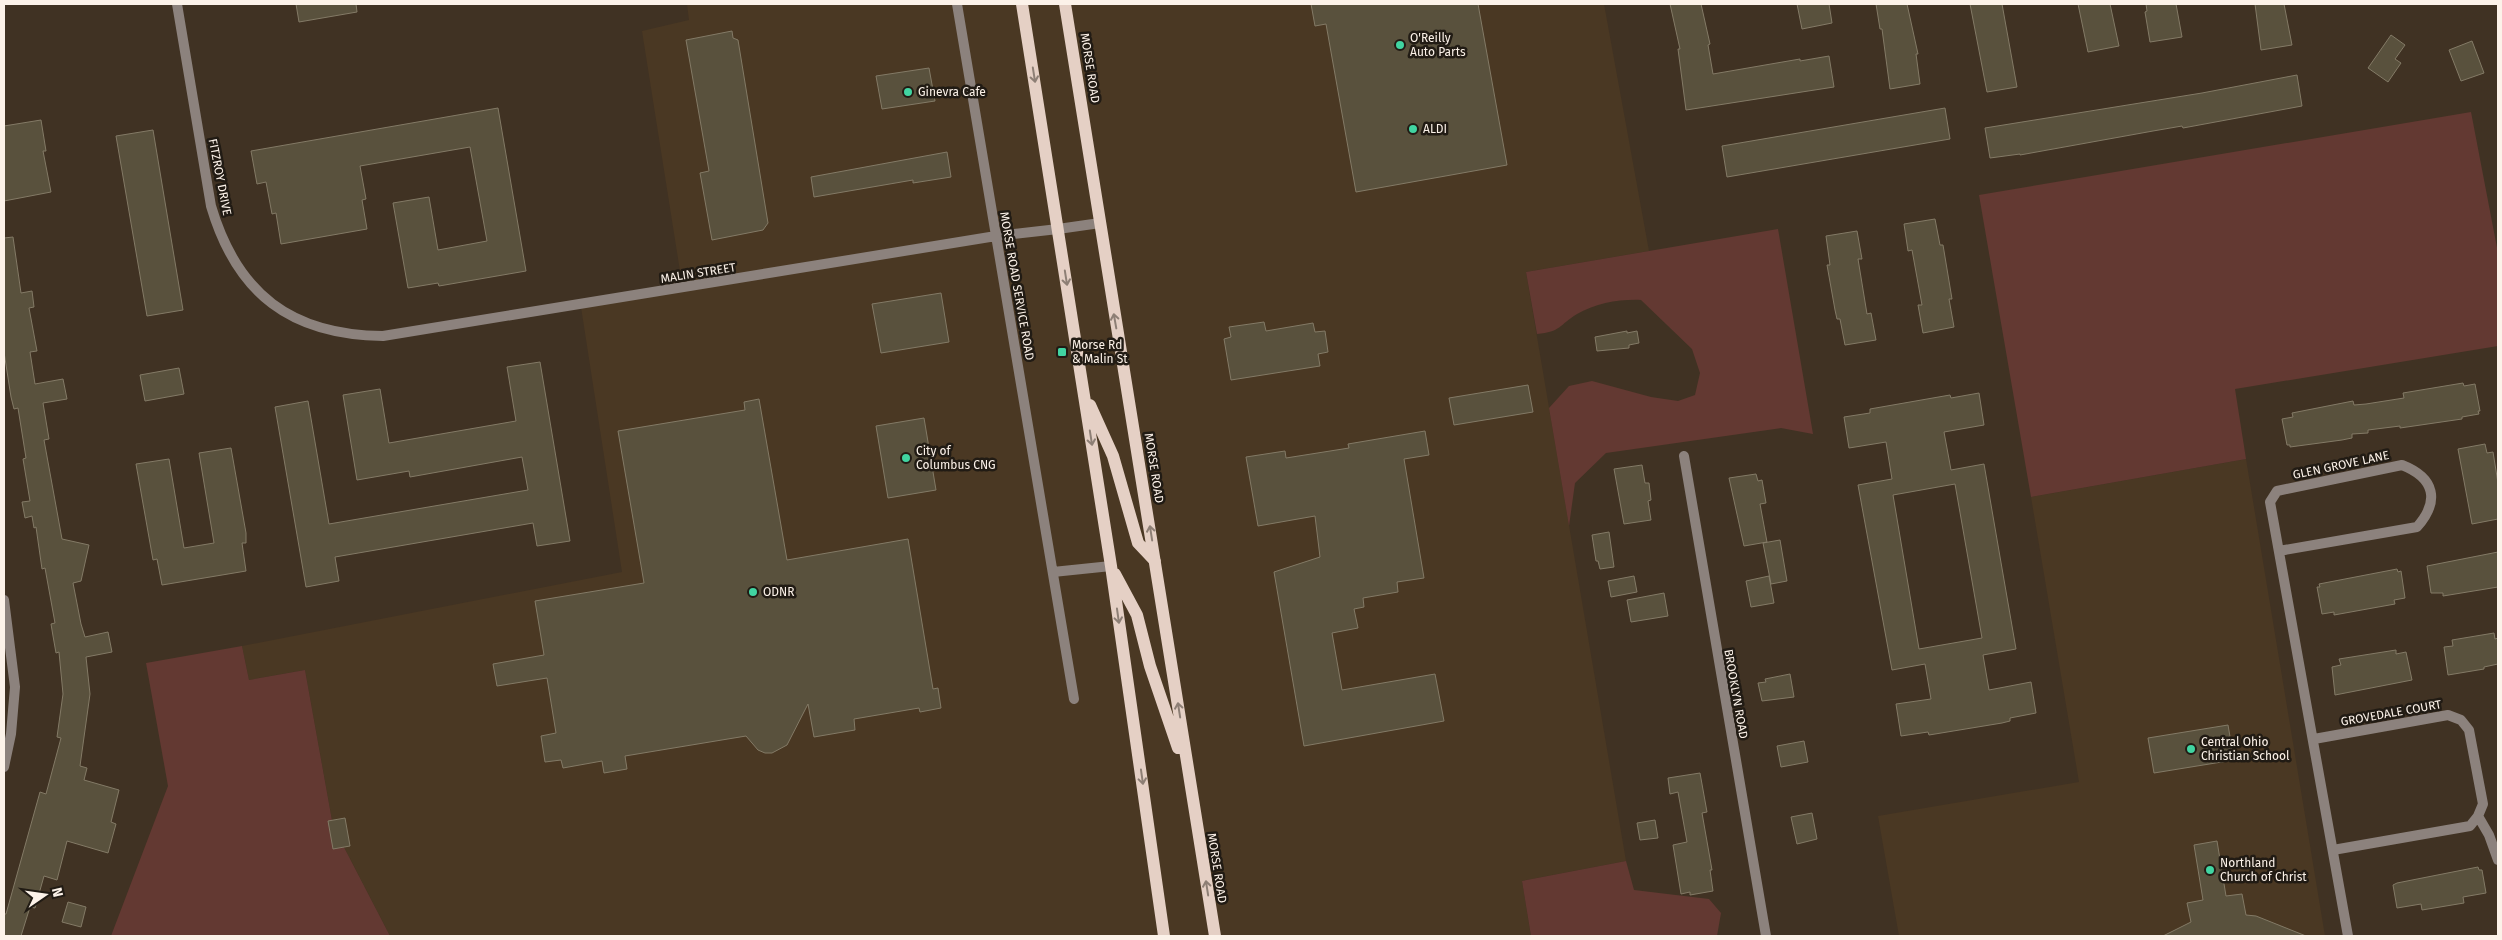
<svg xmlns="http://www.w3.org/2000/svg" width="2502" height="940" font-family="'Fira Sans',sans-serif">
<style>
.built{fill:#4a3823}
.green{fill:#633932}
.building{fill:#59513d;stroke:#837a66;fill-rule:evenodd}
.lines{fill:none;stroke-linecap:round;stroke-linejoin:round}
.minor{stroke:#8c827d;stroke-width:10}
.primary{stroke:#e5d0c5;stroke-width:12}
.oneway{stroke:#8d7f75}
.poi-dot{fill:#41d4a1;stroke:#211b14;stroke-width:2}
.labels{text-anchor:middle;stroke-width:5;stroke-linejoin:round;paint-order:stroke}
.poi-label{font-size:12px;fill:#fcf2e9;stroke:#211b14;text-anchor:start}
.street-label{font-size:12px;fill:#fcf2e9;stroke:#211b14}
</style>
<rect width="100%" height="100%" fill="#403223"/>
<path class="built" d="M 687,4 L 1604,4 L 1649,251 L 1526,272 L 1626,861 L 1522,881 L 1531,936 L 390,936 L 333,826 L 305,670 L 249,680 L 242,646 L 622,572 L 581,307 L 683,290 L 642,31 L 689,20 Z
M 2246,459 L 2325,936 L 1899,936 L 1878,816 L 2079,782 L 2031,497 Z"/>
<path class="green" d="M 2471,112 L 2498,253 L 2498,346 L 2235,389 L 2246,459 L 2031,497 L 1979,195 Z
M 1778,229 L 1813,434 L 1781,428 L 1606,453 L 1575,483 L 1569,526 L 1549,408 L 1569,386 L 1592,381 L 1651,397 L 1678,401 L 1695,395 L 1700,373 L 1692,349 L 1641,300 C 1620,299 1597,303 1577,314 C 1559,325 1561,332 1537,334 L 1526,272 Z
M 242,646 L 249,680 L 305,670 L 333,826 L 390,936 L 111,936 L 168,786 L 146,663 Z
M 1626,861 L 1634,890 L 1709,899 L 1721,913 L 1717,936 L 1531,936 L 1522,881 Z"/>
<path class="building" d="M 296,4 L 356,4 L 357,12 L 299,22 Z
M 1311,4 L 1478,4 L 1507,165 L 1356,192 L 1326,24 L 1315,26 Z
M 1670,4 L 1701,4 L 1710,44 L 1708,45 L 1713,74 L 1800,59 L 1800,61 L 1829,56 L 1834,87 L 1686,110 L 1678,49 L 1680,49 Z
M 1797,4 L 1829,4 L 1832,23 L 1802,29 Z
M 1876,4 L 1907,4 L 1918,54 L 1916,54 L 1920,84 L 1890,89 L 1882,29 L 1880,29 Z
M 1970,4 L 2002,4 L 2017,87 L 1987,92 Z
M 2078,4 L 2110,4 L 2119,46 L 2088,52 Z
M 2146,4 L 2176,4 L 2182,37 L 2150,42 L 2145,12 L 2147,11 Z
M 2255,4 L 2284,4 L 2292,45 L 2261,50 Z
M 732,31 L 733,38 L 738,40 L 768,223 L 763,230 L 712,240 L 700,173 L 709,171 L 686,40 Z
M 2391,35 L 2405,45 L 2395,59 L 2401,63 L 2388,82 L 2368,68 Z
M 2472,41 L 2484,73 L 2461,81 L 2449,50 Z
M 929,68 L 935,101 L 882,109 L 876,76 Z
M 2297,75 L 2302,106 L 2183,128 L 2182,126 L 2153,131 L 2020,155 L 2020,154 L 1990,158 L 1985,128 L 2202,93 Z
M 498,108 L 526,271 L 439,286 L 438,283 L 408,288 L 393,203 L 429,197 L 438,250 L 487,241 L 470,147 L 360,166 L 366,199 L 362,200 L 367,229 L 281,244 L 276,213 L 272,214 L 266,182 L 257,184 L 251,151 Z
M 1945,108 L 1950,139 L 1727,177 L 1722,146 Z
M 41,120 L 46,151 L 43,151 L 51,192 L 4,201 L 4,126 Z
M 153,130 L 183,310 L 147,316 L 116,136 Z
M 947,152 L 951,177 L 913,183 L 913,180 L 814,197 L 811,177 Z
M 1935,219 L 1940,245 L 1943,245 L 1952,299 L 1949,299 L 1954,327 L 1923,333 L 1918,305 L 1922,305 L 1912,250 L 1908,251 L 1904,224 Z
M 1857,231 L 1862,259 L 1858,259 L 1867,314 L 1871,313 L 1876,340 L 1845,345 L 1840,319 L 1837,319 L 1835,310 L 1827,265 L 1830,265 L 1826,236 Z
M 13,237 L 21,293 L 32,291 L 34,307 L 29,308 L 37,351 L 30,352 L 35,384 L 63,379 L 67,399 L 43,403 L 49,439 L 44,440 L 62,539 L 89,545 L 81,581 L 73,583 L 81,624 L 85,637 L 108,632 L 112,652 L 86,657 L 90,694 L 80,766 L 87,768 L 84,780 L 119,790 L 111,822 L 116,824 L 108,853 L 67,841 L 57,880 L 44,876 L 35,908 L 30,907 L 21,936 L 4,936 L 4,914 L 6,914 L 40,792 L 46,794 L 61,738 L 57,737 L 63,694 L 59,652 L 56,653 L 53,636 L 51,624 L 55,623 L 45,568 L 42,569 L 36,527 L 34,528 L 32,516 L 25,518 L 22,502 L 30,501 L 23,459 L 26,458 L 18,408 L 14,409 L 11,397 L 4,352 L 4,238 Z
M 941,293 L 949,342 L 881,353 L 872,304 Z
M 1264,322 L 1266,331 L 1313,323 L 1315,332 L 1325,331 L 1328,352 L 1318,354 L 1320,366 L 1231,380 L 1224,339 L 1231,337 L 1229,327 Z
M 1627,331 L 1627,333 L 1637,331 L 1639,343 L 1629,345 L 1629,348 L 1597,351 L 1595,337 Z
M 540,362 L 570,541 L 537,546 L 533,523 L 335,557 L 339,581 L 306,587 L 275,407 L 308,401 L 329,524 L 528,490 L 522,457 L 410,477 L 409,471 L 357,480 L 343,395 L 380,389 L 389,443 L 516,421 L 507,367 Z
M 179,368 L 184,394 L 145,401 L 140,375 Z
M 2463,383 L 2464,386 L 2475,384 L 2480,411 L 2478,411 L 2479,414 L 2462,417 L 2462,419 L 2400,428 L 2400,426 L 2368,430 L 2368,433 L 2352,434 L 2352,438 L 2342,440 L 2290,447 L 2290,445 L 2287,445 L 2282,419 L 2293,417 L 2292,413 L 2353,401 L 2354,405 L 2366,404 L 2404,398 L 2403,393 Z
M 1528,385 L 1533,412 L 1454,425 L 1449,398 Z
M 1979,393 L 1984,425 L 1944,432 L 1951,470 L 1984,464 L 1999,551 L 2016,649 L 1983,655 L 1989,690 L 2031,682 L 2036,713 L 2010,718 L 2010,721 L 2002,723 L 1929,735 L 1928,732 L 1901,736 L 1896,704 L 1931,699 L 1925,664 L 1892,670 L 1858,485 L 1892,479 L 1886,442 L 1849,448 L 1844,417 L 1870,413 L 1870,409 L 1950,395 L 1951,398 ZM 1955,484 L 1982,638 L 1919,649 L 1893,495 Z
M 759,399 L 787,560 L 908,539 L 933,689 L 938,688 L 941,708 L 920,712 L 919,708 L 854,719 L 855,730 L 814,737 L 808,704 L 787,745 L 772,753 L 765,753 L 758,750 L 746,736 L 625,756 L 627,769 L 604,773 L 602,761 L 563,768 L 561,760 L 545,762 L 541,736 L 556,733 L 547,678 L 497,686 L 493,664 L 544,655 L 535,601 L 644,583 L 618,431 L 745,410 L 744,402 Z
M 924,418 L 936,490 L 888,498 L 876,426 Z
M 1425,431 L 1429,455 L 1404,459 L 1424,578 L 1397,582 L 1398,592 L 1363,598 L 1364,607 L 1354,609 L 1358,628 L 1332,633 L 1342,690 L 1435,674 L 1444,721 L 1304,746 L 1274,572 L 1320,557 L 1315,516 L 1258,526 L 1246,457 L 1285,451 L 1286,458 L 1349,448 L 1348,444 Z
M 2485,444 L 2487,453 L 2493,452 L 2498,483 L 2498,519 L 2472,524 L 2458,449 Z
M 231,448 L 246,533 L 246,543 L 242,543 L 246,571 L 162,585 L 157,559 L 153,560 L 136,464 L 169,459 L 184,548 L 214,543 L 199,453 Z
M 1642,465 L 1645,483 L 1649,483 L 1651,500 L 1648,501 L 1651,520 L 1624,524 L 1614,469 Z
M 1756,474 L 1758,481 L 1762,480 L 1766,503 L 1760,504 L 1767,542 L 1744,546 L 1729,478 Z
M 1609,532 L 1614,567 L 1600,569 L 1598,561 L 1596,561 L 1592,535 Z
M 1780,540 L 1787,581 L 1771,584 L 1763,543 Z
M 2498,552 L 2498,587 L 2443,596 L 2443,593 L 2431,593 L 2427,566 Z
M 2397,569 L 2398,572 L 2401,571 L 2405,598 L 2394,600 L 2395,604 L 2334,615 L 2334,612 L 2322,614 L 2317,587 L 2320,587 L 2319,584 Z
M 1634,576 L 1637,592 L 1611,597 L 1608,581 Z
M 1769,576 L 1774,603 L 1751,607 L 1746,581 Z
M 1664,593 L 1668,616 L 1631,622 L 1627,600 Z
M 2494,633 L 2495,639 L 2498,638 L 2498,664 L 2484,667 L 2484,669 L 2448,675 L 2444,647 L 2453,646 L 2452,640 Z
M 2396,650 L 2396,654 L 2406,652 L 2412,680 L 2335,695 L 2332,667 L 2341,665 L 2339,659 Z
M 1790,674 L 1794,697 L 1762,701 L 1758,683 L 1766,682 L 1765,679 Z
M 2228,725 L 2234,760 L 2154,773 L 2148,738 Z
M 1804,741 L 1808,762 L 1781,767 L 1777,746 Z
M 1700,773 L 1707,812 L 1702,813 L 1712,870 L 1710,870 L 1713,891 L 1690,895 L 1690,892 L 1681,894 L 1673,845 L 1687,842 L 1678,792 L 1670,794 L 1668,778 Z
M 1812,813 L 1817,839 L 1797,844 L 1791,817 Z
M 345,818 L 350,846 L 333,849 L 328,821 Z
M 1655,820 L 1658,838 L 1640,840 L 1637,823 Z
M 2217,841 L 2226,896 L 2242,894 L 2246,915 L 2256,916 L 2306,936 L 2163,936 L 2191,922 L 2187,903 L 2203,900 L 2194,845 Z
M 2478,867 L 2479,870 L 2482,870 L 2486,893 L 2463,897 L 2464,903 L 2422,910 L 2421,904 L 2397,908 L 2393,885 L 2397,883 Z
M 68,902 L 86,907 L 81,927 L 62,922 Z"/>
<g class="lines">
<path class="minor" d="M 177,4 L 211,206 C 237,294 291,335 383,336 L 996,236 L 1058,229 L 1100,223
M 957,4 L 1074,699
M 1684,456 L 1766,936
M 2279,551 L 2417,527 C 2440,501 2435,478 2402,465 L 2277,491 L 2270,502 L 2348,936
M 1053,572 L 1111,566
M 4,600 L 15,687 L 11,734 L 4,767
M 2314,739 L 2448,715 L 2461,720 L 2469,730 L 2483,804 L 2478,816 L 2470,826 L 2333,850
M 2478,816 L 2489,835 L 2498,860"/>
<path class="primary" d="M 1022,4 L 1111,566 L 1164,936
M 1065,4 L 1215,936
M 1090,405 L 1113,456 L 1138,543 L 1155,561
M 1115,574 L 1137,615 L 1150,666 L 1178,748"/>
</g>
<defs><path id="oneway-shaft" d="M-6 0H5M1.5-3L5.5 0L1.5 3" fill="none" stroke-width="1.6" stroke-linecap="round" stroke-linejoin="round" transform="scale(1.25)"/></defs>
<g class="oneway">
<use href="#oneway-shaft" transform="translate(1034 75) rotate(81)"/>
<use href="#oneway-shaft" transform="translate(1066 278) rotate(81)"/>
<use href="#oneway-shaft" transform="translate(1115 321) rotate(-100)"/>
<use href="#oneway-shaft" transform="translate(1091 438) rotate(81)"/>
<use href="#oneway-shaft" transform="translate(1151 533) rotate(-99)"/>
<use href="#oneway-shaft" transform="translate(1118 616) rotate(82)"/>
<use href="#oneway-shaft" transform="translate(1179 710) rotate(-99)"/>
<use href="#oneway-shaft" transform="translate(1142 777) rotate(82)"/>
<use href="#oneway-shaft" transform="translate(1207 888) rotate(-99)"/>
</g>
<g class="poi-dot">
<circle cx="1400" cy="45" r="5"/>
<circle cx="908" cy="92" r="5"/>
<circle cx="1413" cy="129" r="5"/>
<rect x="1057" y="347" width="10" height="10" rx="2.5"/>
<circle cx="906" cy="458" r="5"/>
<circle cx="753" cy="592" r="5"/>
<circle cx="2191" cy="749" r="5"/>
<circle cx="2210" cy="870" r="5"/>
</g>
<g class="labels">
<g class="poi-label">
<text x="1410" y="42">O'Reilly<tspan x="1410" dy="14">Auto Parts</tspan></text>
<text x="918" y="96">Ginevra Cafe</text>
<text x="1423" y="133">ALDI</text>
<text x="1072" y="349">Morse Rd<tspan x="1072" dy="14">&amp; Malin St</tspan></text>
<text x="916" y="455">City of<tspan x="916" dy="14">Columbus CNG</tspan></text>
<text x="763" y="596">ODNR</text>
<text x="2201" y="746">Central Ohio<tspan x="2201" dy="14">Christian School</tspan></text>
<text x="2220" y="867">Northland<tspan x="2220" dy="14">Church of Christ</tspan></text>
</g>
<g class="street-label">
<text transform="translate(1090 68) rotate(81)" y="4">MORSE ROAD</text>
<text transform="translate(220 177) rotate(79)" y="4">FITZROY DRIVE</text>
<text transform="translate(698 273) rotate(-9)" y="4">MALIN STREET</text>
<text transform="translate(1017 286) rotate(80)" y="4">MORSE ROAD SERVICE ROAD</text>
<text transform="translate(2341 465) rotate(-12)" y="4">GLEN GROVE LANE</text>
<text transform="translate(1154 468) rotate(81)" y="4">MORSE ROAD</text>
<text transform="translate(1736 694) rotate(80)" y="4">BROOKLYN ROAD</text>
<text transform="translate(2391 713) rotate(-10)" y="4">GROVEDALE COURT</text>
<text transform="translate(1217 868) rotate(81)" y="4">MORSE ROAD</text>
</g>
</g>
<rect width="2502" height="940" fill="none" stroke="#fcf2e9" stroke-width="10"/>
<g transform="translate(45 895) rotate(77)" stroke="#211b14" stroke-width="4" paint-order="stroke">
<path d="M0-4L9 19L0 12L-9 19Z" fill="#fcf2e9"/>
<text y="-8" font-size="14" font-weight="bold" text-anchor="middle" fill="#fcf2e9">N</text>
</g>
</svg>
